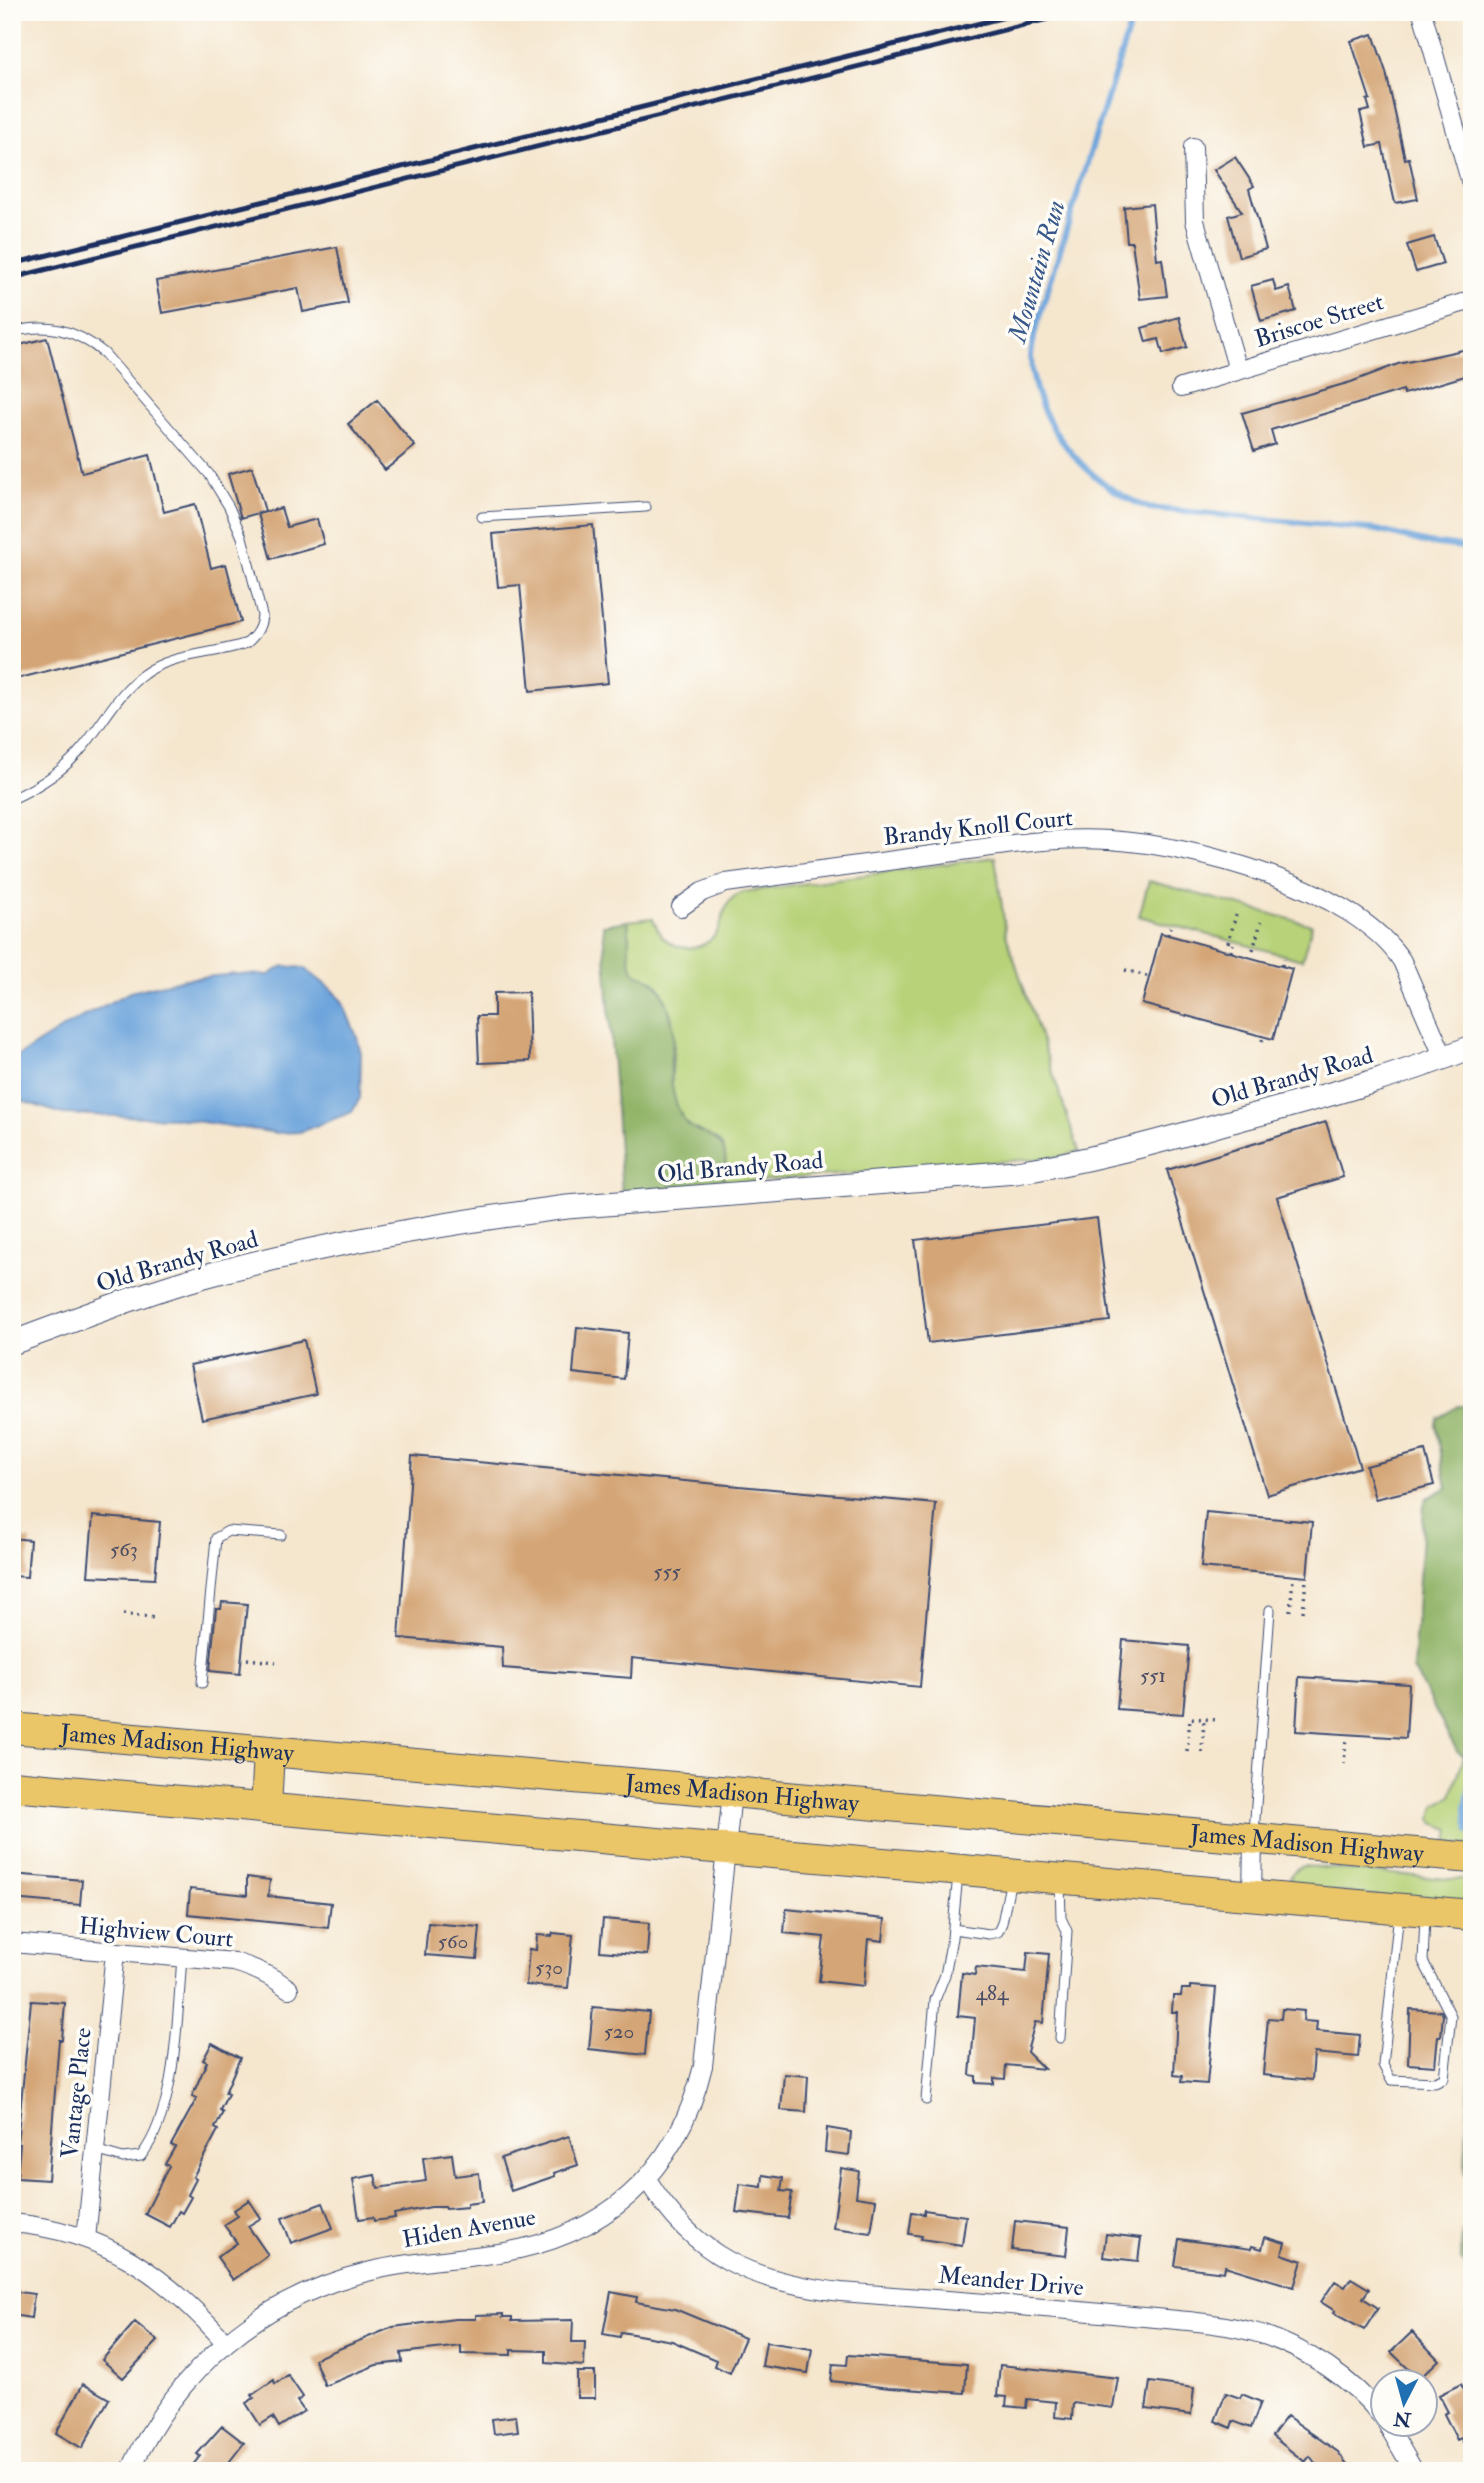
<svg xmlns="http://www.w3.org/2000/svg" width="1484" height="2483" font-family="'IM FELL Double Pica',serif">
<style>
.green{fill:#b7d278;stroke:#69806b;stroke-width:2}
.forest{fill:#91b468;stroke:#567263;stroke-width:2}
.water{fill:#6da4db;stroke:#446a9c;stroke-width:2}
.lines{fill:none;stroke-linecap:round;stroke-linejoin:round}
.stream{stroke:#6da4db;stroke-width:6}
.building{fill:#d4a576}
.service-casing{stroke:#3c4a6f;stroke-width:11}
.minor-casing{stroke:#3c4a6f;stroke-width:20}
.tertiary-casing{stroke:#3c4a6f;stroke-width:25}
.primary-casing{stroke:#3c4a6f;stroke-width:32}
.path{stroke:#3c4a6f;stroke-width:3.5;stroke-dasharray:2 5;stroke-linecap:butt}
.service{stroke:#fff;stroke-width:9}
.minor{stroke:#fff;stroke-width:18}
.tertiary{stroke:#fff;stroke-width:23}
.primary{stroke:#ebc669;stroke-width:30}
.rail{stroke:#1b2f5e;stroke-width:5}
.labels{text-anchor:middle;stroke-width:7;stroke-linejoin:round;paint-order:stroke}
.number-label{font-size:21px;fill:#494c64}
.street-label{font-size:24px;fill:#1b2f5e;stroke:#fdfcf7}
.water-label{font-size:26px;font-style:italic;fill:#38588a;stroke:#fdfcf7}
</style>
<rect width="100%" height="100%" fill="#fdfcf7"/>
<filter id="ink" filterUnits="userSpaceOnUse"><feTurbulence type="fractalNoise" baseFrequency=".0143" numOctaves="2"/><feDisplacementMap in="SourceGraphic" scale="14" xChannelSelector="R" yChannelSelector="G"/><feConvolveMatrix kernelMatrix="1 2 1 2 8 2 1 2 1" color-interpolation-filters="sRGB"/></filter>
<filter id="wash" filterUnits="userSpaceOnUse"><feTurbulence type="fractalNoise" baseFrequency=".00686" numOctaves="4" result="noise"/><feDisplacementMap in="SourceGraphic" scale="28" xChannelSelector="R" yChannelSelector="G"/><feGaussianBlur stdDeviation="1.57" result="paint"/><feColorMatrix in="noise" values="0 0 0 0 0 0 0 0 0 0 0 0 0 0 0 0 0 1.4 0 .05"/><feComposite in="paint" operator="in"/></filter>
<g filter="url(#wash)">
<rect width="100%" height="100%" fill="#f5e6ce"/>
<path class="green" d="M 995,857 L 1006,935 L 1079,1151 L 1060,1157 L 722,1184 C 738,1124 695,1144 681,1115 C 663,1081 678,1058 673,1026 C 671,1012 663,986 650,979 C 645,976 639,977 635,973 C 626,964 630,933 628,921 L 652,918 C 656,924 658,932 663,937 C 679,953 705,951 717,932 C 726,916 722,899 743,892 Z
M 1149,881 L 1312,925 L 1302,960 L 1139,916 Z
M 1464,1756 L 1472,1757 L 1472,1845 L 1448,1843 L 1450,1829 L 1434,1823 L 1431,1819 L 1436,1805 L 1451,1796 Z
M 1305,1866 L 1447,1879 L 1472,1879 L 1472,1906 L 1292,1887 C 1287,1876 1294,1867 1305,1866 Z"/>
<path class="forest" d="M 628,921 C 630,933 626,964 635,973 C 639,977 645,976 650,979 C 663,986 670,1012 673,1026 C 675,1037 672,1047 671,1058 C 670,1077 672,1098 681,1115 C 695,1144 738,1124 722,1184 L 622,1194 L 603,925 Z
M 1459,1406 L 1472,1406 L 1472,1554 L 1468,1562 L 1465,1584 L 1472,1593 L 1472,1757 L 1464,1756 L 1457,1751 L 1413,1669 L 1424,1505 L 1427,1498 L 1447,1488 L 1436,1424 L 1438,1418 Z
M 1472,2013 L 1472,2195 L 1465,2172 Z
M 1462,2232 L 1472,2232 L 1472,2274 L 1461,2260 Z"/>
<path class="water" d="M 283,966 L 304,968 L 331,989 L 342,1001 L 357,1037 L 361,1053 L 360,1098 L 352,1112 L 300,1132 L 277,1133 L 175,1118 L 63,1114 L 12,1098 L 12,1060 L 69,1024 L 130,992 L 185,979 L 237,974 L 269,975 Z"/>
<g class="lines">
<path class="stream" d="M 1134,12 L 1038,321 C 1035,332 1031,346 1031,358 C 1033,423 1089,486 1149,508 L 1377,530 L 1428,543 L 1472,548
M 1469,1831 L 1466,1808 L 1472,1776"/>
</g>
<g id="blocks">
<path class="building" d="M 1373,34 L 1386,72 L 1405,159 L 1409,158 L 1418,199 L 1395,203 L 1382,144 L 1368,147 L 1360,112 L 1370,110 L 1367,100 L 1370,99 L 1351,41 Z
M 1235,157 L 1254,186 L 1249,189 L 1266,249 L 1239,257 L 1228,216 L 1242,212 L 1214,170 Z
M 1152,204 L 1157,260 L 1162,259 L 1167,296 L 1140,299 L 1132,242 L 1127,242 L 1124,207 Z
M 1434,237 L 1443,264 L 1416,272 L 1407,245 Z
M 337,247 L 348,303 L 303,312 L 298,288 L 162,313 L 156,281 Z
M 1273,280 L 1276,291 L 1289,287 L 1296,311 L 1261,321 L 1251,286 Z
M 1179,317 L 1187,347 L 1163,354 L 1159,339 L 1146,342 L 1142,328 Z
M 47,338 L 82,473 L 150,455 L 164,512 L 195,504 L 211,568 L 226,564 L 241,622 L 12,680 L 12,347 Z
M 1472,348 L 1472,374 L 1404,394 L 1403,390 L 1271,430 L 1275,444 L 1254,451 L 1242,413 L 1351,382 L 1398,364 Z
M 377,400 L 415,446 L 385,470 L 348,424 Z
M 252,467 L 265,511 L 241,518 L 228,474 Z
M 281,508 L 287,527 L 317,519 L 324,544 L 271,559 L 258,514 Z
M 593,525 L 608,683 L 530,691 L 520,585 L 498,587 L 493,534 Z
M 1161,933 L 1292,969 L 1273,1039 L 1142,1004 Z
M 528,992 L 530,1061 L 479,1063 L 477,1016 L 494,1016 L 494,993 Z
M 1326,1122 L 1343,1177 L 1277,1197 L 1360,1467 L 1267,1495 L 1167,1170 Z
M 1097,1218 L 1110,1321 L 928,1343 L 915,1240 Z
M 577,1327 L 628,1333 L 624,1379 L 573,1373 Z
M 304,1340 L 316,1394 L 202,1419 L 190,1365 Z
M 1425,1451 L 1434,1485 L 1375,1499 L 1366,1466 Z
M 412,1456 L 936,1504 L 920,1687 L 632,1658 L 631,1678 L 503,1668 L 502,1647 L 399,1638 Z
M 1206,1512 L 1312,1522 L 1307,1577 L 1201,1567 Z
M 93,1516 L 160,1522 L 155,1579 L 88,1576 Z
M 12,1538 L 30,1540 L 27,1577 L 12,1576 Z
M 222,1602 L 247,1604 L 240,1674 L 210,1671 L 216,1609 L 221,1609 Z
M 1123,1640 L 1189,1646 L 1183,1714 L 1117,1709 Z
M 1299,1677 L 1409,1684 L 1406,1738 L 1296,1731 Z
M 12,1874 L 82,1880 L 80,1905 L 12,1899 Z
M 247,1877 L 270,1880 L 268,1896 L 331,1903 L 328,1928 L 188,1914 L 190,1889 L 247,1895 Z
M 786,1909 L 885,1919 L 883,1941 L 868,1939 L 864,1986 L 819,1981 L 824,1937 L 784,1933 Z
M 603,1919 L 649,1923 L 647,1955 L 600,1951 Z
M 428,1923 L 480,1927 L 477,1959 L 425,1955 Z
M 553,1933 L 573,1935 L 568,1988 L 526,1985 L 529,1949 L 536,1950 L 537,1935 L 552,1936 Z
M 1028,1952 L 1049,1954 L 1043,2023 L 1035,2022 L 1027,2052 L 1044,2069 L 1006,2065 L 1005,2079 L 994,2078 L 994,2084 L 976,2083 L 976,2076 L 970,2075 L 975,2018 L 958,2016 L 962,1973 L 975,1975 L 976,1967 L 1026,1972 Z
M 1190,1986 L 1216,1988 L 1207,2084 L 1181,2082 L 1182,2076 L 1174,2075 L 1177,2012 L 1172,2012 L 1173,1996 L 1181,1996 L 1182,1989 L 1190,1989 Z
M 31,2001 L 65,2003 L 62,2040 L 59,2040 L 48,2180 L 17,2178 L 20,2144 L 17,2144 Z
M 593,2007 L 649,2012 L 645,2055 L 589,2049 Z
M 1282,2009 L 1304,2011 L 1303,2021 L 1317,2022 L 1316,2031 L 1360,2035 L 1358,2057 L 1314,2053 L 1312,2080 L 1263,2075 L 1268,2018 L 1281,2019 Z
M 1410,2009 L 1441,2011 L 1443,2015 L 1441,2036 L 1438,2036 L 1435,2066 L 1408,2064 Z
M 212,2043 L 240,2058 L 225,2093 L 228,2094 L 220,2110 L 223,2112 L 215,2128 L 218,2130 L 193,2177 L 196,2179 L 188,2195 L 191,2197 L 182,2213 L 179,2211 L 170,2227 L 145,2214 L 169,2166 L 165,2164 L 175,2147 L 171,2145 L 197,2098 L 192,2096 L 207,2062 L 203,2060 Z
M 784,2074 L 808,2076 L 806,2112 L 781,2110 Z
M 827,2128 L 851,2132 L 849,2155 L 825,2152 Z
M 569,2136 L 578,2165 L 554,2173 L 555,2176 L 511,2191 L 501,2158 Z
M 452,2154 L 455,2176 L 479,2173 L 482,2202 L 467,2204 L 467,2207 L 446,2209 L 445,2207 L 431,2207 L 394,2214 L 395,2218 L 374,2221 L 373,2217 L 359,2219 L 353,2179 L 375,2175 L 378,2188 L 426,2181 L 423,2158 Z
M 841,2168 L 859,2171 L 856,2197 L 876,2200 L 871,2233 L 833,2228 Z
M 763,2175 L 783,2178 L 781,2191 L 792,2192 L 788,2218 L 736,2212 L 740,2184 L 762,2187 Z
M 249,2200 L 261,2218 L 248,2226 L 268,2255 L 233,2280 L 217,2257 L 237,2243 L 224,2225 L 238,2216 L 234,2210 Z
M 323,2203 L 333,2228 L 291,2243 L 282,2218 Z
M 924,2210 L 966,2216 L 962,2245 L 921,2239 L 922,2236 L 909,2234 L 912,2212 L 924,2214 Z
M 1015,2221 L 1069,2227 L 1066,2256 L 1012,2250 Z
M 1106,2234 L 1141,2238 L 1138,2261 L 1103,2257 Z
M 1265,2237 L 1285,2243 L 1282,2254 L 1302,2261 L 1294,2287 L 1225,2266 L 1224,2272 L 1175,2266 L 1179,2239 L 1251,2249 L 1252,2246 L 1262,2249 Z
M 1351,2278 L 1369,2289 L 1363,2298 L 1378,2308 L 1364,2330 L 1333,2313 L 1335,2311 L 1321,2302 L 1335,2281 L 1345,2287 Z
M 12,2291 L 34,2294 L 31,2318 L 12,2315 Z
M 611,2292 L 637,2297 L 636,2302 L 675,2309 L 745,2338 L 730,2373 L 714,2366 L 716,2360 L 672,2341 L 621,2332 L 620,2337 L 603,2334 Z
M 503,2314 L 503,2317 L 512,2317 L 512,2321 L 573,2320 L 572,2342 L 585,2342 L 584,2366 L 546,2363 L 546,2351 L 511,2350 L 511,2355 L 461,2354 L 461,2346 L 401,2353 L 402,2362 L 376,2365 L 325,2386 L 314,2359 L 393,2327 L 455,2319 L 476,2319 L 476,2315 Z
M 135,2322 L 158,2341 L 123,2378 L 102,2360 Z
M 1412,2332 L 1439,2360 L 1419,2379 L 1391,2352 Z
M 766,2342 L 812,2349 L 808,2373 L 762,2366 Z
M 848,2355 L 967,2364 L 965,2393 L 890,2388 L 831,2381 L 833,2364 L 847,2365 Z
M 1000,2365 L 1118,2378 L 1113,2408 L 1073,2403 L 1072,2419 L 1055,2417 L 1056,2402 L 1027,2399 L 1026,2408 L 1006,2406 L 1007,2397 L 997,2396 Z
M 577,2372 L 595,2372 L 595,2398 L 577,2398 Z
M 288,2375 L 303,2397 L 297,2401 L 304,2411 L 279,2427 L 273,2417 L 260,2425 L 246,2403 L 254,2398 L 252,2395 L 274,2380 L 275,2384 Z
M 1150,2382 L 1194,2388 L 1191,2415 L 1146,2409 Z
M 83,2384 L 109,2399 L 82,2448 L 56,2433 Z
M 1461,2384 L 1472,2405 L 1472,2460 L 1461,2438 L 1457,2440 L 1444,2414 L 1448,2412 L 1439,2395 Z
M 1226,2393 L 1240,2398 L 1242,2394 L 1261,2402 L 1251,2428 L 1233,2421 L 1231,2428 L 1215,2421 Z
M 516,2416 L 518,2431 L 494,2434 L 492,2419 Z
M 1287,2416 L 1338,2452 L 1352,2471 L 1321,2471 L 1310,2456 L 1305,2462 L 1272,2436 Z
M 222,2426 L 244,2443 L 222,2471 L 188,2471 L 200,2456 L 197,2454 Z"/>
</g>
</g>
<g filter="url(#ink)">
<use href="#blocks" fill-opacity="0" stroke="#3c4a6f" stroke-width="2"/>
<g class="lines">
<defs>
<path id="service" d="M 12,332 C 48,323 75,329 104,353 L 209,474 L 229,507 L 242,537 L 262,615 C 261,628 256,635 247,643 C 214,655 172,653 144,674 C 116,694 101,728 78,753 C 61,772 36,788 12,799
M 482,517 L 646,507
M 202,1683 L 216,1538 L 228,1531 L 281,1535
M 1254,1833 L 1270,1610
M 1399,1912 L 1383,2065 L 1391,2080 L 1435,2082 L 1444,2078 L 1451,2016 L 1423,1961 L 1425,1917
M 953,1929 L 989,1934 L 998,1932 L 1002,1923 L 1011,1879
M 1060,2038 L 1067,1931 L 1061,1918 L 1060,1883
M 926,2100 L 935,2000 L 945,1975 L 952,1938 L 958,1874
M 95,2150 L 123,2158 L 141,2156 C 177,2111 177,2015 182,1958"/>
<path id="minor" d="M 1422,12 L 1472,187
M 1193,147 L 1195,221 L 1238,370
M 1181,388 L 1472,300
M 681,907 L 702,892 L 726,883 L 1013,844 C 1045,840 1077,838 1109,840 C 1193,845 1354,887 1402,961 L 1444,1058
M 1252,1897 L 1253,1838
M 12,1943 L 234,1962 C 255,1968 272,1976 289,1989
M 647,2179 C 695,2258 752,2281 841,2292 C 935,2299 1029,2306 1123,2315 C 1169,2320 1217,2321 1261,2334 C 1306,2349 1353,2379 1382,2417
M 12,2223 C 105,2231 165,2275 225,2342
M 86,2239 L 115,1952
M 1387,2424 L 1414,2471
M 130,2471 C 177,2369 261,2297 371,2271 C 411,2261 451,2260 492,2254 C 602,2239 677,2175 703,2066 L 732,1793"/>
<path id="tertiary" d="M 12,1343 C 82,1317 151,1290 223,1271 C 335,1242 452,1222 567,1207 L 1016,1172 C 1091,1161 1160,1141 1233,1121 C 1314,1099 1394,1078 1472,1047"/>
<g id="primary">
<path id="s1" d="M 12,1728 L 1472,1858"/>
<path d="M 12,1786 L 1472,1915"/>
<path d="M 266,1809 L 269,1751"/>
</g>
</defs>
<use href="#service" class="service-casing"/>
<use href="#minor" class="minor-casing"/>
<use href="#tertiary" class="tertiary-casing"/>
<use href="#primary" class="primary-casing"/>
<path class="path" d="M 1168,935 L 1170,927
M 1228,943 L 1236,915
M 1253,950 L 1261,922
M 1231,952 L 1233,944
M 1282,966 L 1284,959
M 1125,970 L 1150,977
M 1262,1041 L 1263,1037
M 1290,1611 L 1293,1579
M 1303,1612 L 1306,1580
M 123,1614 L 155,1618
M 247,1659 L 276,1662
M 1187,1751 L 1190,1718 L 1218,1720
M 1202,1752 L 1204,1719
M 1344,1764 L 1346,1737"/>
<use href="#service" class="service"/>
<use href="#minor" class="minor"/>
<use href="#tertiary" class="tertiary"/>
<use href="#primary" class="primary"/>
<path class="rail" d="M 12,264 L 1025,12
M 12,278 L 1076,12"/>
</g>
</g>
<g class="labels">
<g class="number-label">
<text x="124" y="1556">563</text>
<text x="667" y="1578">555</text>
<text x="1153" y="1682">551</text>
<text x="453" y="1948">560</text>
<text x="549" y="1974">530</text>
<text x="992" y="2000">484</text>
<text x="619" y="2038">520</text>
</g>
<g class="street-label">
<text transform="translate(1319 320) rotate(-17)" y="8">Briscoe Street</text>
<text transform="translate(978 827) rotate(-6)" y="8">Brandy Knoll Court</text>
<text transform="translate(1292 1077) rotate(-16)" y="8">Old Brandy Road</text>
<text transform="translate(740 1167) rotate(-5)" y="8">Old Brandy Road</text>
<text transform="translate(177 1261) rotate(-16)" y="8">Old Brandy Road</text>
<text dy="8" stroke="none"><textPath href="#s1" startOffset="166">James Madison Highway</textPath></text>
<text dy="8" stroke="none"><textPath href="#s1" startOffset="733">James Madison Highway</textPath></text>
<text dy="8" stroke="none"><textPath href="#s1" startOffset="1300">James Madison Highway</textPath></text>
<text transform="translate(156 1932) rotate(5)" y="8">Highview Court</text>
<text transform="translate(76 2093) rotate(-84)" y="8">Vantage Place</text>
<text transform="translate(469 2228) rotate(-10)" y="8">Hiden Avenue</text>
<text transform="translate(1011 2281) rotate(5)" y="8">Meander Drive</text>
</g>
<g class="water-label">
<text transform="translate(1036 271) rotate(-74)" y="9">Mountain Run</text>
</g>
</g>
<rect width="1484" height="2483" fill="none" stroke="#fdfcf7" stroke-width="42"/>
<g transform="translate(1404 2403) rotate(186)"><circle r="33" fill="#fdfcf7" stroke="#a3aaba" stroke-width="2"/>
<path d="M0-5L12 26L0 18L-12 26Z" fill="#1f6fb2"/>
<text y="-10" font-size="19" font-weight="bold" text-anchor="middle" fill="#1b2f5e">N</text>
</g>
</svg>
